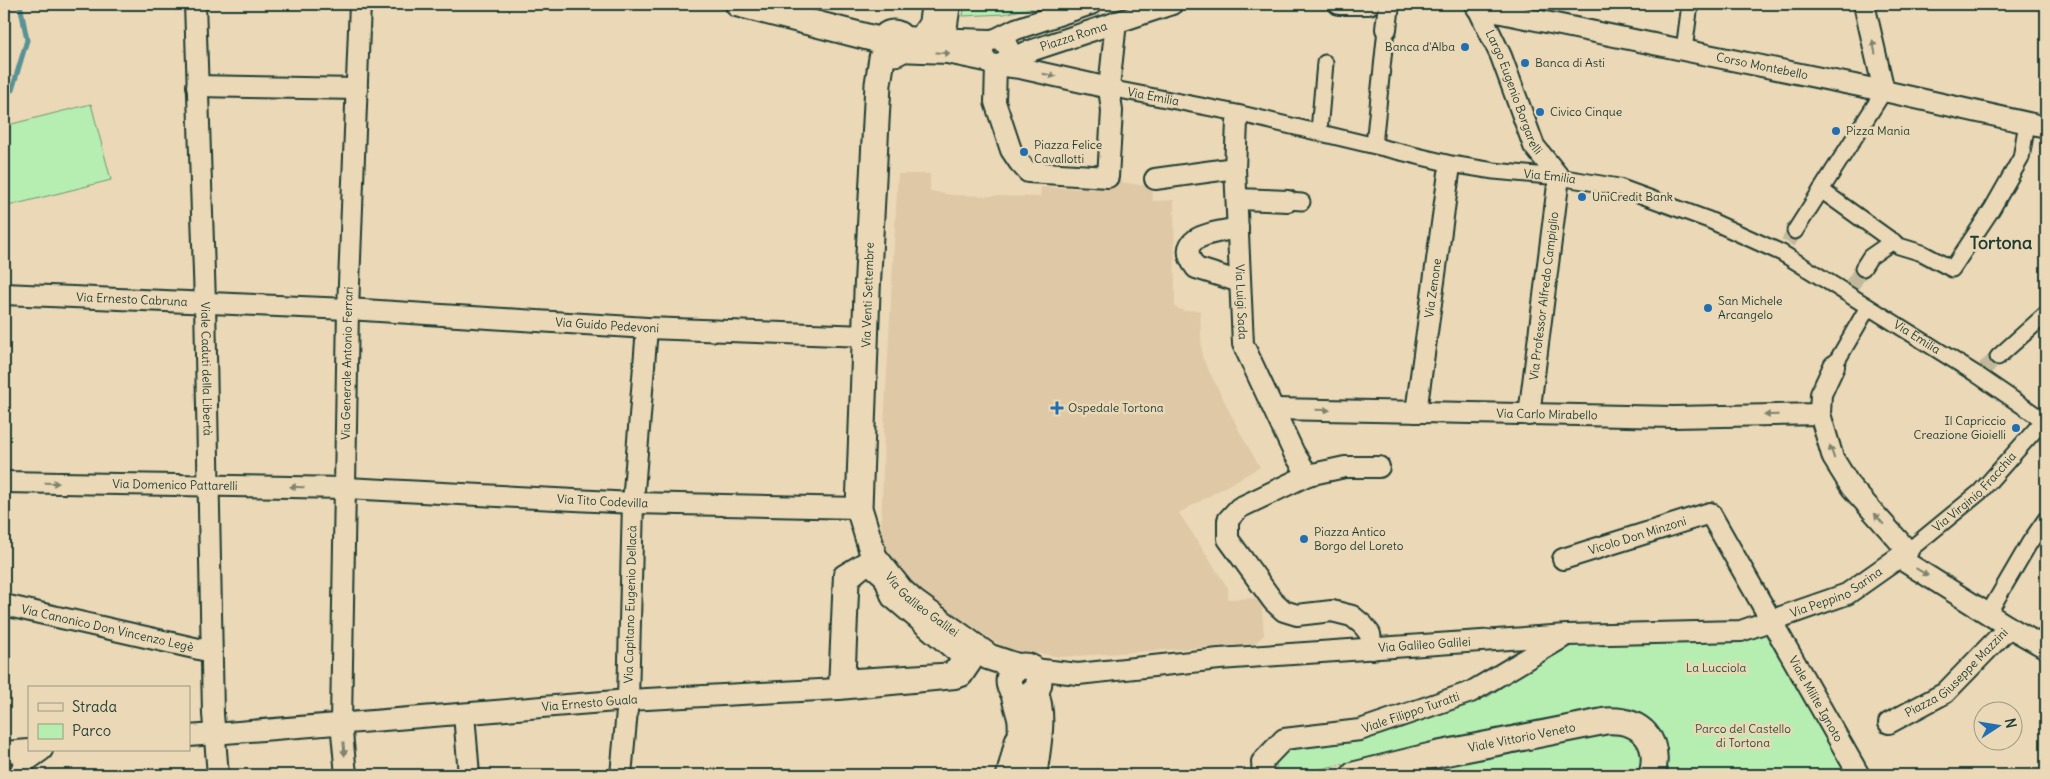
<svg xmlns="http://www.w3.org/2000/svg" width="2050" height="779" font-family="Delius,sans-serif">
<style>
.built{fill:#dfc8a5}
.green{fill:#b6eeb1;stroke:#6a9672}
.lines{fill:none;stroke-linecap:round;stroke-linejoin:round}
.stream{stroke:#569296;stroke-width:5}
.pedestrian-tunnel{stroke:#c2b99c;stroke-width:15;stroke-dasharray:15 8;stroke-linecap:butt}
.pedestrian-casing{stroke:#1f3d34;stroke-width:19}
.minor-casing{stroke:#1f3d34;stroke-width:24}
.tertiary-casing{stroke:#1f3d34;stroke-width:29}
.pedestrian{stroke:#ebd8b6;stroke-width:15}
.minor{stroke:#ebd8b6;stroke-width:20}
.tertiary{stroke:#ebd8b6;stroke-width:25}
.oneway{fill:#7b836e}
.poi-dot{fill:#1f6fb2;stroke:#ebd8b6;stroke-width:2}
.labels{text-anchor:middle;stroke-width:5;stroke-linejoin:round;paint-order:stroke}
.street-label{font-size:12px;fill:#1f3d34;stroke:#ebd8b6}
.poi-label{font-size:12px;fill:#1f3d34;stroke:#ebd8b6;text-anchor:start}
.park-label{font-size:12px;fill:#2e4f40;stroke:#ebd8b6}
.district-label{font-size:18px;font-weight:bold;fill:#1f3d34;stroke:#ebd8b6}
</style>
<rect width="100%" height="100%" fill="#ebd8b6"/>
<filter id="ink" filterUnits="userSpaceOnUse"><feTurbulence type="fractalNoise" baseFrequency=".02" numOctaves="2"/><feDisplacementMap in="SourceGraphic" scale="10" xChannelSelector="R" yChannelSelector="G"/><feConvolveMatrix kernelMatrix="1 2 1 2 8 2 1 2 1" color-interpolation-filters="sRGB"/></filter>
<g filter="url(#ink)">
<path class="built" d="M 898,174 L 930,174 L 930,191 L 951,195 L 1040,197 L 1041,187 L 1095,189 L 1095,181 L 1115,181 L 1152,187 L 1153,201 L 1174,200 L 1175,307 L 1184,311 L 1200,310 L 1202,357 L 1243,438 L 1260,467 L 1179,513 L 1228,588 L 1228,599 L 1261,598 L 1264,635 L 1254,644 L 1061,657 L 1004,648 L 957,616 L 927,599 L 903,574 L 881,543 L 884,427 Z"/>
<path class="green" d="M 965,4 L 1049,4 L 1004,14 L 963,16 Z
M 91,104 L 111,180 L 4,207 L 4,126 Z
M 1770,634 L 1809,709 L 1847,775 L 1661,775 L 1636,714 C 1622,709 1608,709 1593,709 L 1293,775 L 1278,775 L 1275,760 L 1288,743 L 1362,735 L 1489,696 L 1562,646 Z
M 1603,733 C 1639,736 1643,739 1641,775 L 1412,775 L 1467,761 Z"/>
<g class="lines">
<path class="stream" d="M 4,93 L 12,90 L 27,40 L 20,4"/>
<path class="pedestrian-tunnel" d="M 1788,243 L 1795,231
M 1852,285 L 1863,268
M 1984,369 L 1998,357"/>
<defs>
<g id="pedestrian">
<path d="M 1684,50 L 1690,4"/>
<path id="s1" d="M 1109,88 L 1237,113 L 1451,164 L 1494,171 L 1559,177 L 1619,187 L 1709,220 L 1782,253 L 1976,374 L 2046,422"/>
<path d="M 1319,131 L 1325,63"/>
<path d="M 1374,145 L 1386,29"/>
<path d="M 1821,190 L 1899,246 L 1922,253 L 1952,269 L 1992,209 L 2021,158 L 2027,123"/>
<path d="M 1288,201 L 1302,202"/>
<path d="M 1795,231 L 1884,91"/>
<path d="M 1863,268 L 1870,257 L 1893,241"/>
<path d="M 1998,357 L 2046,314"/>
<path d="M 1834,366 L 1868,307"/>
<path id="s2" d="M 1908,551 L 1980,492 L 2044,420"/>
<path d="M 868,566 L 882,578 L 890,599 L 961,659 L 949,671 L 847,677 L 851,580 Z"/>
<path d="M 1988,614 L 2030,542 L 2046,519"/>
</g>
<g id="minor">
<path id="s3" d="M 195,4 L 205,303 L 213,714 L 218,775"/>
<path d="M 1339,4 L 1369,4"/>
<path id="s4" d="M 1476,4 L 1501,56 L 1534,146 L 1559,177 L 1529,415"/>
<path d="M 1864,4 L 1884,91"/>
<path id="s5" d="M 1477,8 L 1884,91 L 2046,127"/>
<path d="M 1386,29 L 1389,4"/>
<path d="M 901,37 L 990,40"/>
<path d="M 919,38 L 929,24 L 932,4"/>
<path d="M 945,38 L 950,4"/>
<path d="M 996,39 L 1016,29 L 1091,4"/>
<path d="M 898,51 L 947,53 L 986,61"/>
<path id="s6" d="M 1006,61 L 1024,53 L 1172,4"/>
<path d="M 1001,65 C 1026,47 986,26 983,51 C 983,57 986,61 990,64 L 1020,68 L 1109,88"/>
<path d="M 996,66 L 995,102 L 1011,150 L 1019,162 L 1028,172 L 1108,177 L 1112,111 L 1109,88 L 1116,22"/>
<path d="M 197,86 L 357,89"/>
<path id="s7" d="M 1237,122 L 1235,168 L 1243,344 L 1294,453 L 1308,475"/>
<path d="M 1155,179 L 1235,168"/>
<path d="M 1237,199 L 1288,201"/>
<path d="M 1238,228 C 1216,233 1171,235 1196,268 L 1240,282"/>
<path id="s8" d="M 4,294 L 348,309 L 647,328 L 866,336"/>
<path id="s9" d="M 1275,409 L 1674,417 L 1820,414"/>
<path id="s10" d="M 1416,412 L 1449,173"/>
<path id="s11" d="M 4,482 L 346,488 L 633,503 L 859,508"/>
<path d="M 1899,558 L 2009,627 L 2046,648"/>
<path id="s12" d="M 1563,559 L 1710,513 L 1859,775"/>
<path id="s13" d="M 4,605 L 212,652"/>
<path d="M 1372,649 L 1370,634 L 1363,625 L 1352,616 L 1332,611 L 1297,615 L 1284,611 L 1273,601 L 1228,539 L 1228,520 L 1239,508 L 1308,475 L 1345,467 L 1379,467"/>
<path id="s14" d="M 1034,669 L 1078,674 L 1219,659 L 1567,635 L 1741,631 L 1847,594 L 1908,551 L 1851,487 L 1833,458 L 1820,414 L 1821,394 L 1834,366"/>
<path d="M 839,689 L 844,575 L 874,557"/>
<path d="M 464,714 L 469,775"/>
<path id="s15" d="M 1889,723 L 1945,693 L 2009,627"/>
<path id="s16" d="M 189,736 L 628,700 L 839,689 L 955,678 L 962,676 L 979,651"/>
<path d="M 4,752 L 29,750"/>
<path d="M 19,775 L 25,762 L 42,750"/>
<path id="s17" d="M 346,775 L 341,722 L 348,309 L 360,4"/>
<path id="s18" d="M 621,775 L 628,700 L 633,503 L 647,328"/>
<path d="M 1007,775 L 1016,739"/>
<path id="s19" d="M 1263,775 L 1262,762 L 1284,739 L 1360,730 L 1471,692 L 1562,638"/>
</g>
<g id="tertiary">
<path d="M 738,4 L 883,41"/>
<circle cx="893" cy="43" r="10"/>
<path id="s20" d="M 886,50 L 882,58 L 878,84 L 867,292 L 859,508 L 874,557 L 901,591 L 913,602 L 989,657 L 1019,667"/>
<circle cx="1024" cy="681" r="15"/>
<path d="M 1013,691 L 1021,720 L 1022,763"/>
<path d="M 1034,775 C 1037,747 1045,718 1035,691"/>
<path id="s21" d="M 1354,775 L 1439,754 L 1606,721 C 1641,719 1661,740 1652,775"/>
</g>
</defs>
<use href="#pedestrian" class="pedestrian-casing"/>
<use href="#minor" class="minor-casing"/>
<use href="#tertiary" class="tertiary-casing"/>
<use href="#pedestrian" class="pedestrian"/>
<use href="#minor" class="minor"/>
<use href="#tertiary" class="tertiary"/>
</g>
<defs><path id="oneway-solid" d="M-6-.8H1V-3.2L6.5 0L1 3.2V.8H-6Z" transform="scale(1.25)"/></defs>
<g class="oneway">
<use href="#oneway-solid" transform="translate(1874 47) rotate(-102)"/>
<use href="#oneway-solid" transform="translate(943 53) rotate(4)"/>
<use href="#oneway-solid" transform="translate(1049 75) rotate(12)"/>
<use href="#oneway-solid" transform="translate(1323 410) rotate(1)"/>
<use href="#oneway-solid" transform="translate(1771 415) rotate(179)"/>
<use href="#oneway-solid" transform="translate(1832 452) rotate(-109)"/>
<use href="#oneway-solid" transform="translate(52 483) rotate(1)"/>
<use href="#oneway-solid" transform="translate(297 487) rotate(-179)"/>
<use href="#oneway-solid" transform="translate(1879 519) rotate(-131)"/>
<use href="#oneway-solid" transform="translate(1922 572) rotate(31)"/>
<use href="#oneway-solid" transform="translate(344 749) rotate(85)"/>
</g>
</g>
<g class="poi-dot">
<circle cx="1465" cy="47" r="5"/>
<circle cx="1525" cy="63" r="5"/>
<circle cx="1540" cy="112" r="5"/>
<circle cx="1836" cy="131" r="5"/>
<circle cx="1024" cy="152" r="5"/>
<circle cx="1582" cy="197" r="5"/>
<circle cx="1708" cy="308" r="5"/>
<path d="M1054.5 400.5h5v5h5v5h-5v5h-5v-5h-5v-5h5z"/>
<circle cx="2016" cy="428" r="5"/>
<circle cx="1304" cy="539" r="5"/>
</g>
<g class="labels">
<g class="street-label">
<text dy="4" stroke="none"><textPath href="#s6" startOffset="72">Piazza Roma</textPath></text>
<text dy="4" stroke="none"><textPath href="#s5" startOffset="291">Corso Montebello</textPath></text>
<text dy="4" stroke="none"><textPath href="#s4" startOffset="96">Largo Eugenio Borgarelli</textPath></text>
<text dy="4" stroke="none"><textPath href="#s1" startOffset="45">Via Emilia</textPath></text>
<text dy="4" stroke="none"><textPath href="#s1" startOffset="450">Via Emilia</textPath></text>
<text dy="4" stroke="none"><textPath href="#s10" startOffset="125">Via Zenone</textPath></text>
<text transform="translate(868 295) rotate(-88)" y="4">Via Venti Settembre</text>
<text transform="translate(1544 296) rotate(-83)" y="4">Via Professor Alfredo Campiglio</text>
<text dy="4" stroke="none"><textPath href="#s8" startOffset="128">Via Ernesto Cabruna</textPath></text>
<text dy="4" stroke="none"><textPath href="#s7" startOffset="180">Via Luigi Sada</textPath></text>
<text dy="4" stroke="none"><textPath href="#s8" startOffset="604">Via Guido Pedevoni</textPath></text>
<text dy="4" stroke="none"><textPath href="#s1" startOffset="855">Via Emilia</textPath></text>
<text dy="4" stroke="none"><textPath href="#s17" startOffset="412">Via Generale Antonio Ferrari</textPath></text>
<text dy="4" stroke="none"><textPath href="#s3" startOffset="365">Viale Caduti della Libertà</textPath></text>
<text dy="4" stroke="none"><textPath href="#s9" startOffset="272">Via Carlo Mirabello</textPath></text>
<text dy="4" stroke="none"><textPath href="#s11" startOffset="171">Via Domenico Pattarelli</textPath></text>
<text dy="4" stroke="none"><textPath href="#s2" startOffset="89">Via Virginio Fracchia</textPath></text>
<text dy="4" stroke="none"><textPath href="#s11" startOffset="599">Via Tito Codevilla</textPath></text>
<text dy="4" stroke="none"><textPath href="#s12" startOffset="78">Vicolo Don Minzoni</textPath></text>
<text dy="4" stroke="none"><textPath href="#s14" startOffset="812">Via Peppino Sarina</textPath></text>
<text dy="4" stroke="none"><textPath href="#s20" startOffset="579">Via Galileo Galilei</textPath></text>
<text dy="4" stroke="none"><textPath href="#s18" startOffset="171">Via Capitano Eugenio Dellacà</textPath></text>
<text dy="4" stroke="none"><textPath href="#s13" startOffset="106">Via Canonico Don Vincenzo Legè</textPath></text>
<text dy="4" stroke="none"><textPath href="#s14" startOffset="392">Via Galileo Galilei</textPath></text>
<text dy="4" stroke="none"><textPath href="#s15" startOffset="85">Piazza Giuseppe Mazzini</textPath></text>
<text dy="4" stroke="none"><textPath href="#s12" startOffset="368">Viale Milite Ignoto</textPath></text>
<text dy="4" stroke="none"><textPath href="#s16" startOffset="402">Via Ernesto Guala</textPath></text>
<text dy="4" stroke="none"><textPath href="#s19" startOffset="175">Viale Filippo Turatti</textPath></text>
<text dy="4" stroke="none"><textPath href="#s21" startOffset="172">Viale Vittorio Veneto</textPath></text>
</g>
<g class="poi-label">
<text x="1455" y="51" text-anchor="end">Banca d'Alba</text>
<text x="1535" y="67">Banca di Asti</text>
<text x="1550" y="116">Civico Cinque</text>
<text x="1846" y="135">Pizza Mania</text>
<text x="1034" y="149">Piazza Felice<tspan x="1034" dy="14">Cavallotti</tspan></text>
<text x="1592" y="201">UniCredit Bank</text>
<text x="1718" y="305">San Michele<tspan x="1718" dy="14">Arcangelo</tspan></text>
<text x="1068" y="412">Ospedale Tortona</text>
<text x="2006" y="425" text-anchor="end">Il Capriccio<tspan x="2006" dy="14">Creazione Gioielli</tspan></text>
<text x="1314" y="536">Piazza Antico<tspan x="1314" dy="14">Borgo del Loreto</tspan></text>
</g>
<g class="park-label">
<text x="1716" y="672">La Lucciola</text>
<text x="1743" y="733">Parco del Castello<tspan x="1743" dy="14">di Tortona</tspan></text>
</g>
<g class="district-label">
<text x="2001" y="249">Tortona</text>
</g>
</g>
<rect width="2050" height="779" fill="none" stroke="#ebd8b6" stroke-width="20"/>
<rect x="10" y="10" width="2030" height="759" fill="none" stroke="#1f3d34" stroke-width="2" filter="url(#ink)"/>
<rect x="28" y="686" width="162" height="65" fill="#ebd8b6" stroke="#999a82"/>
<rect x="38" y="703" width="25" height="8" fill="#ebd8b6" stroke="#999a82"/>
<text x="72" y="712" font-size="15" fill="#1f3d34">Strada</text>
<rect x="38" y="724" width="25" height="15" fill="#b6eeb1" stroke="#999a82"/>
<text x="72" y="736" font-size="15" fill="#1f3d34">Parco</text>
<g transform="translate(1998 726) rotate(78)"><circle r="24" fill="#ebd8b6" stroke="#999a82"/>
<path d="M0-4L9 19L0 12L-9 19Z" fill="#1f6fb2"/>
<text y="-8" font-size="14" font-weight="bold" text-anchor="middle" fill="#1f3d34">N</text>
</g>
</svg>
